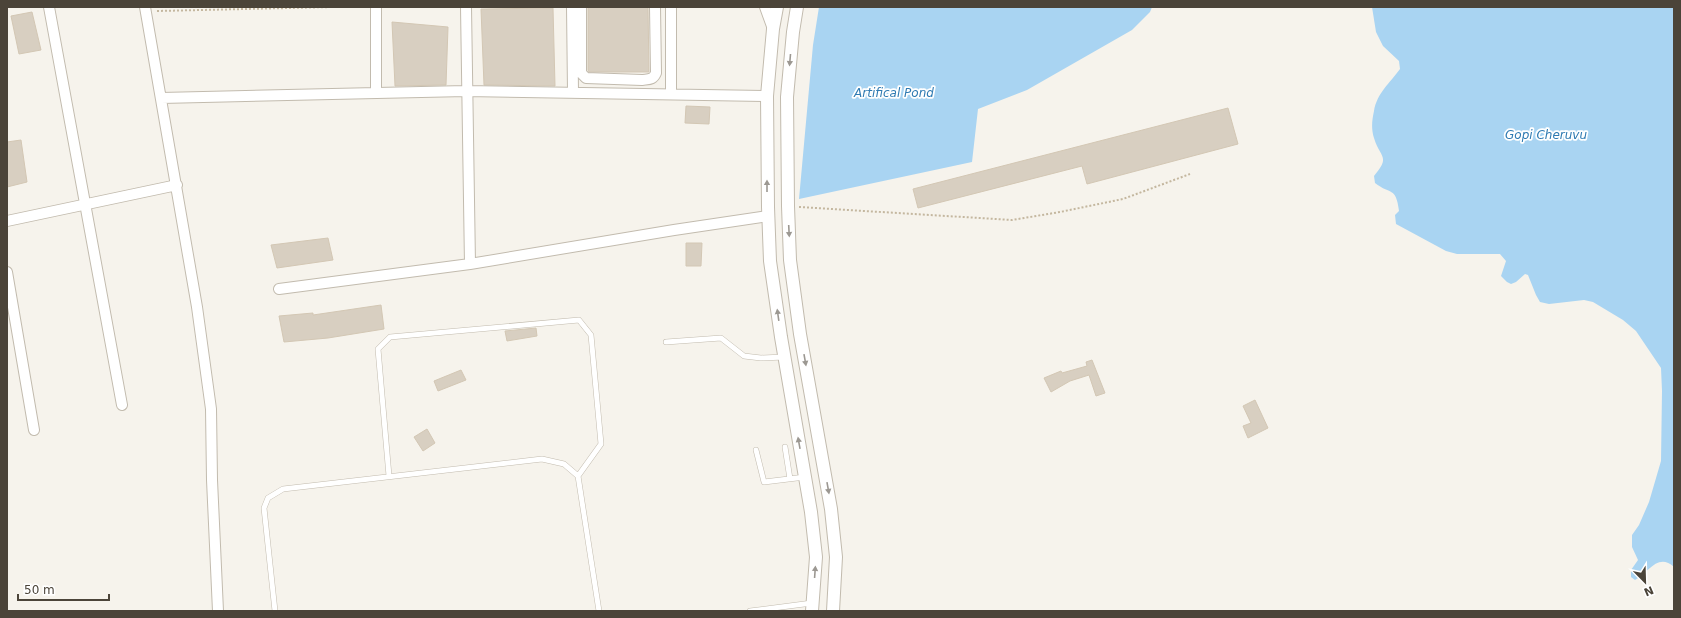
<svg xmlns="http://www.w3.org/2000/svg" width="1681" height="618" font-family="'DejaVu Sans',sans-serif">
<style>
.water{fill:#a9d4f2}
.building{fill:#d8cfc1;stroke:#d3c7b4}
.lines{fill:none;stroke-linecap:round;stroke-linejoin:round}
.service-casing{stroke:#c2bbae;stroke-width:6}
.minor-casing{stroke:#c2bbae;stroke-width:12}
.tertiary-casing{stroke:#c2bbae;stroke-width:14}
.path{stroke:#c4b79f;stroke-width:2;stroke-dasharray:2 2;stroke-linecap:butt}
.service{stroke:#fff;stroke-width:5}
.minor{stroke:#fff;stroke-width:10}
.tertiary{stroke:#fff;stroke-width:12}
.oneway{fill:#9c9892}
.labels{text-anchor:middle;stroke-width:3.5;stroke-linejoin:round;paint-order:stroke}
.water-label{font-size:12px;font-style:italic;fill:#2e7ab2;stroke:#fff}
</style>
<rect width="100%" height="100%" fill="#f6f3ec"/>
<path class="water" d="M 819,7 L 1152,7 L 1150,12 L 1132,30 L 1027,90 L 978,109 L 972,162 L 799,199 L 813,45 Z
M 1372,7 L 1674,7 L 1674,567 C 1658,552 1648,573 1635,580 L 1631,577 L 1631,570 L 1638,560 L 1632,547 L 1632,535 L 1639,525 L 1649,502 L 1661,461 L 1662,391 L 1661,368 L 1636,331 L 1623,320 L 1593,302 L 1584,300 L 1549,304 L 1540,302 L 1536,295 L 1528,275 L 1525,274 L 1516,282 L 1511,284 L 1507,282 L 1501,276 L 1506,261 L 1500,254 L 1457,254 L 1446,251 L 1396,224 L 1395,215 L 1399,211 C 1396,186 1390,195 1375,183 L 1374,176 C 1391,156 1380,158 1374,138 C 1371,129 1372,120 1374,111 C 1377,93 1390,83 1400,69 L 1399,61 L 1383,46 L 1376,32 Z"/>
<path class="building" d="M 588,7 L 648,7 L 649,72 L 589,72 L 588,70 Z
M 553,8 L 555,86 L 484,85 L 481,9 Z
M 32,12 L 41,50 L 19,54 L 11,16 Z
M 392,22 L 448,27 L 446,85 L 395,86 Z
M 686,106 L 710,107 L 709,124 L 685,123 Z
M 1228,108 L 1238,144 L 1087,184 L 1082,166 L 918,208 L 913,189 Z
M 21,140 L 27,182 L 7,187 L 7,142 Z
M 328,238 L 333,260 L 277,268 L 271,245 Z
M 686,243 L 702,243 L 701,266 L 686,266 Z
M 381,305 L 384,329 L 328,338 L 284,342 L 279,316 L 313,313 L 313,315 Z
M 536,328 L 537,336 L 507,341 L 505,331 Z
M 1092,360 L 1105,393 L 1096,396 L 1089,375 L 1070,381 L 1051,392 L 1044,378 L 1061,371 L 1062,373 L 1087,366 L 1086,362 Z
M 461,370 L 466,380 L 438,391 L 434,381 Z
M 1255,400 L 1268,428 L 1248,438 L 1243,426 L 1251,423 L 1243,406 Z
M 427,429 L 435,443 L 423,451 L 414,437 Z"/>
<g class="lines">
<defs>
<path id="service" d="M 666,342 L 721,338 L 744,356 L 761,358 L 784,357
M 785,447 L 790,479
M 756,450 L 764,482 L 805,477
M 389,476 L 378,349 L 390,337 L 579,320 L 591,335 L 601,444 L 578,476
M 275,611 L 264,508 L 268,498 L 283,489 L 542,459 L 564,464 L 578,476 L 599,611
M 750,611 L 812,603"/>
<path id="minor" d="M 49,7 L 122,405
M 145,7 L 197,307 L 211,409 L 212,480 L 218,611
M 376,7 L 376,93
M 466,7 L 470,264
M 572,7 L 573,92
M 581,7 L 581,73 L 586,78 L 642,80 C 649,79 653,80 656,73 L 655,7
M 671,7 L 671,94
M 765,7 L 773,29
M 161,98 L 466,91 L 767,96
M 7,221 L 177,185
M 7,272 L 34,430
M 279,289 L 470,264 L 674,230 L 768,216"/>
<path id="tertiary" d="M 777,7 L 773,29 L 767,96 L 768,207 L 770,261 L 781,337 L 811,512 L 816,557 L 812,611
M 797,7 L 793,32 L 787,97 L 788,206 L 790,260 L 800,334 L 831,509 L 836,557 L 833,611"/>
</defs>
<use href="#service" class="service-casing"/>
<use href="#minor" class="minor-casing"/>
<use href="#tertiary" class="tertiary-casing"/>
<path class="path" d="M 157,11 L 333,7
M 799,207 L 1012,220 L 1060,212 L 1123,199 L 1190,174"/>
<use href="#service" class="service"/>
<use href="#minor" class="minor"/>
<use href="#tertiary" class="tertiary"/>
</g>
<defs><path id="oneway-solid" d="M-6-.8H1V-3.2L6.5 0L1 3.2V.8H-6Z"/></defs>
<g class="oneway">
<use href="#oneway-solid" transform="translate(790 60) rotate(95)"/>
<use href="#oneway-solid" transform="translate(767 186) rotate(-90)"/>
<use href="#oneway-solid" transform="translate(789 231) rotate(87)"/>
<use href="#oneway-solid" transform="translate(778 315) rotate(-98)"/>
<use href="#oneway-solid" transform="translate(805 360) rotate(80)"/>
<use href="#oneway-solid" transform="translate(799 443) rotate(-100)"/>
<use href="#oneway-solid" transform="translate(828 488) rotate(80)"/>
<use href="#oneway-solid" transform="translate(815 572) rotate(-86)"/>
</g>
<g class="labels">
<g class="water-label">
<text x="894" y="97">Artifical Pond</text>
<text x="1546" y="139">Gopi Cheruvu</text>
</g>
</g>
<rect width="1681" height="618" fill="none" stroke="#4b4439" stroke-width="16"/>
<g transform="translate(1645 582) rotate(157)" stroke="#ffffff" stroke-width="3" paint-order="stroke">
<path d="M0-3L7 15L0 10L-7 15Z" fill="#4b4439"/>
<text y="-6" font-size="11" font-weight="bold" text-anchor="middle" fill="#4b4439">N</text>
</g>
<path d="M18 594v6h91v-6" fill="none" stroke="#4b4439" stroke-width="2"/>
<text x="24" y="594" font-size="12" fill="#4b4439" stroke="#ffffff" stroke-width="3" paint-order="stroke">50 m</text>
</svg>
